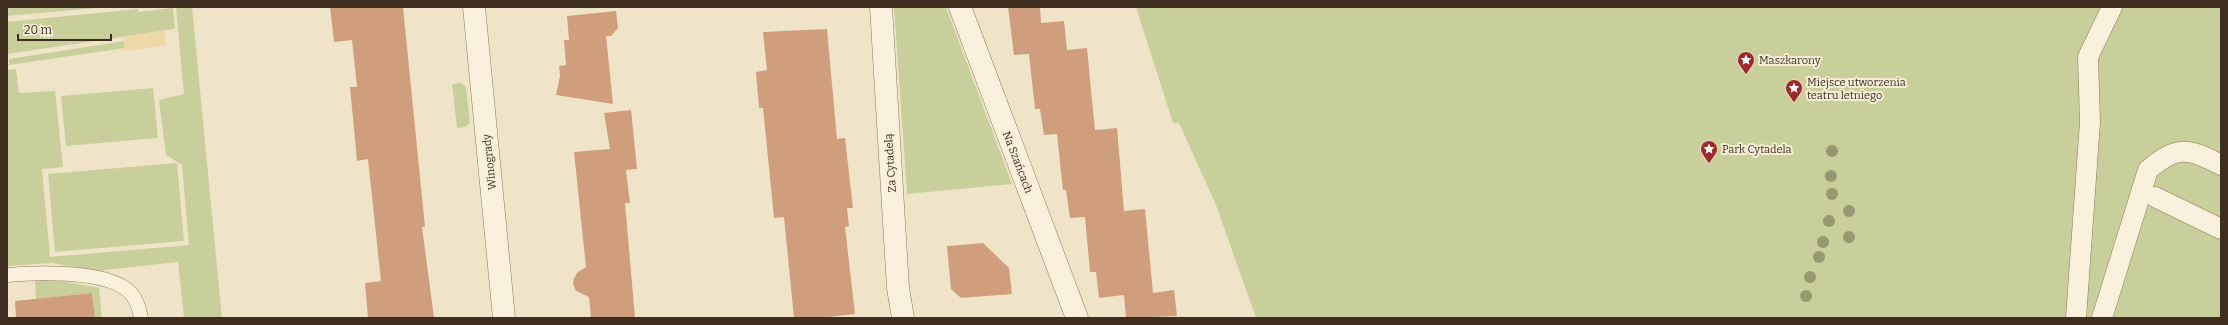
<svg xmlns="http://www.w3.org/2000/svg" width="2228" height="325" font-family="Bitter,serif">
<style>
.green{fill:#c9cf9b}
.sand{fill:#ecd9a5}
.building{fill:#cf9f7d}
.lines{fill:none;stroke-linecap:round;stroke-linejoin:round}
.service-casing{stroke:#8d765c;stroke-width:15}
.pedestrian-casing{stroke:#8d765c;stroke-width:21}
.minor-casing{stroke:#8d765c;stroke-width:23}
.tertiary-casing{stroke:#8d765c;stroke-width:23}
.service{stroke:#faf1dc;stroke-width:14}
.pedestrian{stroke:#faf1dc;stroke-width:20}
.minor{stroke:#faf1dc;stroke-width:22}
.tertiary{stroke:#faf1dc;stroke-width:22}
.tree{fill:#96986f}
.labels{text-anchor:middle;stroke-width:4;stroke-linejoin:round;paint-order:stroke}
.poi-label{font-size:11px;fill:#3d2e20;stroke:#f7eed8;text-anchor:start}
.street-label{font-size:11px;fill:#3d2e20;stroke:#f7eed8}
</style>
<rect width="100%" height="100%" fill="#f0e4c8"/>
<path class="green" d="M 7,7 L 107,7 L 7,16 Z
M 176,7 L 192,7 L 222,318 L 184,318 L 178,262 L 96,271 L 52,263 L 7,266 L 7,70 L 16,69 L 19,93 L 55,91 L 63,167 L 42,169 L 50,257 L 189,245 L 182,165 L 166,155 L 159,100 L 184,94 Z
M 894,7 L 946,7 L 1012,184 L 907,194 Z
M 1136,7 L 2221,7 L 2221,318 L 1256,318 L 1216,205 L 1179,123 L 1173,123 Z
M 173,8 L 175,29 L 7,54 L 7,22 L 138,9 L 138,12 Z
M 124,41 L 125,48 L 9,65 L 9,59 Z
M 461,83 L 466,87 L 470,123 L 465,127 L 457,128 L 452,84 Z
M 153,88 L 158,138 L 66,146 L 61,96 Z
M 177,163 L 184,241 L 55,252 L 48,174 Z
M 50,279 L 99,288 L 102,318 L 95,318 L 92,293 L 36,299 L 35,280 Z"/>
<path class="sand" d="M 164,30 L 166,45 L 125,51 L 123,37 Z"/>
<path class="building" d="M 330,7 L 403,7 L 425,227 L 422,227 L 434,318 L 368,318 L 365,283 L 381,281 L 368,159 L 357,161 L 350,87 L 357,87 L 352,40 L 334,42 Z
M 1008,7 L 1040,7 L 1041,23 L 1064,21 L 1067,50 L 1087,48 L 1095,130 L 1117,128 L 1124,211 L 1145,209 L 1153,293 L 1174,290 L 1177,316 L 1126,318 L 1124,295 L 1099,298 L 1096,272 L 1090,272 L 1085,217 L 1070,218 L 1066,190 L 1063,190 L 1057,134 L 1044,135 L 1040,109 L 1035,109 L 1029,54 L 1014,55 Z
M 616,11 L 618,28 L 611,36 L 606,36 L 613,104 L 556,95 L 560,76 L 559,66 L 566,65 L 564,40 L 569,40 L 567,16 Z
M 827,29 L 837,139 L 845,138 L 853,208 L 847,208 L 849,226 L 845,227 L 855,314 L 820,318 L 794,318 L 784,217 L 774,218 L 763,108 L 759,108 L 756,72 L 767,70 L 763,32 Z
M 631,110 L 637,169 L 626,170 L 630,203 L 625,203 L 635,318 L 591,318 L 589,297 L 576,291 L 573,284 L 574,278 L 578,272 L 586,267 L 574,152 L 610,149 L 604,113 Z
M 983,243 L 1009,268 L 1012,294 L 961,298 L 951,289 L 947,246 Z
M 92,293 L 95,318 L 16,318 L 15,301 Z"/>
<g class="lines">
<defs>
<path id="service" d="M 7,275 C 36,272 98,271 123,287 C 134,293 139,306 141,318"/>
<path id="pedestrian" d="M 2155,197 L 2221,229
M 2076,318 L 2090,122 L 2088,57 L 2112,7
M 2102,318 L 2148,170 C 2177,145 2189,148 2221,165"/>
<path id="minor" d="M 881,7 L 898,288 L 903,318
M 960,7 L 1077,318"/>
<path id="tertiary" d="M 474,7 L 504,318"/>
</defs>
<use href="#service" class="service-casing"/>
<use href="#pedestrian" class="pedestrian-casing"/>
<use href="#minor" class="minor-casing"/>
<use href="#tertiary" class="tertiary-casing"/>
<use href="#service" class="service"/>
<use href="#pedestrian" class="pedestrian"/>
<use href="#minor" class="minor"/>
<use href="#tertiary" class="tertiary"/>
</g>
<g class="tree">
<circle cx="1832" cy="151" r="6"/>
<circle cx="1831" cy="176" r="6"/>
<circle cx="1832" cy="194" r="6"/>
<circle cx="1849" cy="211" r="6"/>
<circle cx="1829" cy="221" r="6"/>
<circle cx="1849" cy="237" r="6"/>
<circle cx="1823" cy="242" r="6"/>
<circle cx="1819" cy="257" r="6"/>
<circle cx="1810" cy="277" r="6"/>
<circle cx="1806" cy="296" r="6"/>
</g>
<defs>
<symbol id="sight-pin" viewBox="-11 -11 22 30"><path d="M0 17L-7.5 6A9.5 9.5 0 1 1 7.5 6Z" fill="#9e2a2b" stroke="#f7eed8"/><path d="M0-6L1.8-2.2L6-1.7L2.9 1.2L3.7 5.4L0 3.3L-3.7 5.4L-2.9 1.2L-6-1.7L-1.8-2.2Z" fill="#fff"/></symbol>
</defs>
<g fill-rule="evenodd">
<use href="#sight-pin" x="1736" y="50" width="20" height="27"/>
<use href="#sight-pin" x="1784" y="78" width="20" height="27"/>
<use href="#sight-pin" x="1699" y="139" width="20" height="27"/>
</g>
<g class="labels">
<g class="poi-label">
<text x="1759" y="64">Maszkarony</text>
<text x="1807" y="86">Miejsce utworzenia<tspan x="1807" dy="13">teatru letniego</tspan></text>
<text x="1722" y="153">Park Cytadela</text>
</g>
<g class="street-label">
<text transform="translate(489 162) rotate(-96)" y="4">Winogrady</text>
<text transform="translate(1018 162) rotate(69)" y="4">Na Szańcach</text>
<text transform="translate(890 163) rotate(-94)" y="4">Za Cytadelą</text>
</g>
</g>
<rect width="2228" height="325" fill="none" stroke="#3d2e20" stroke-width="16"/>
<path d="M18 34v6h93v-6" fill="none" stroke="#3d2e20" stroke-width="2"/>
<text x="24" y="34" font-size="12" fill="#3d2e20" stroke="#f7eed8" stroke-width="3" paint-order="stroke">20 m</text>
</svg>
